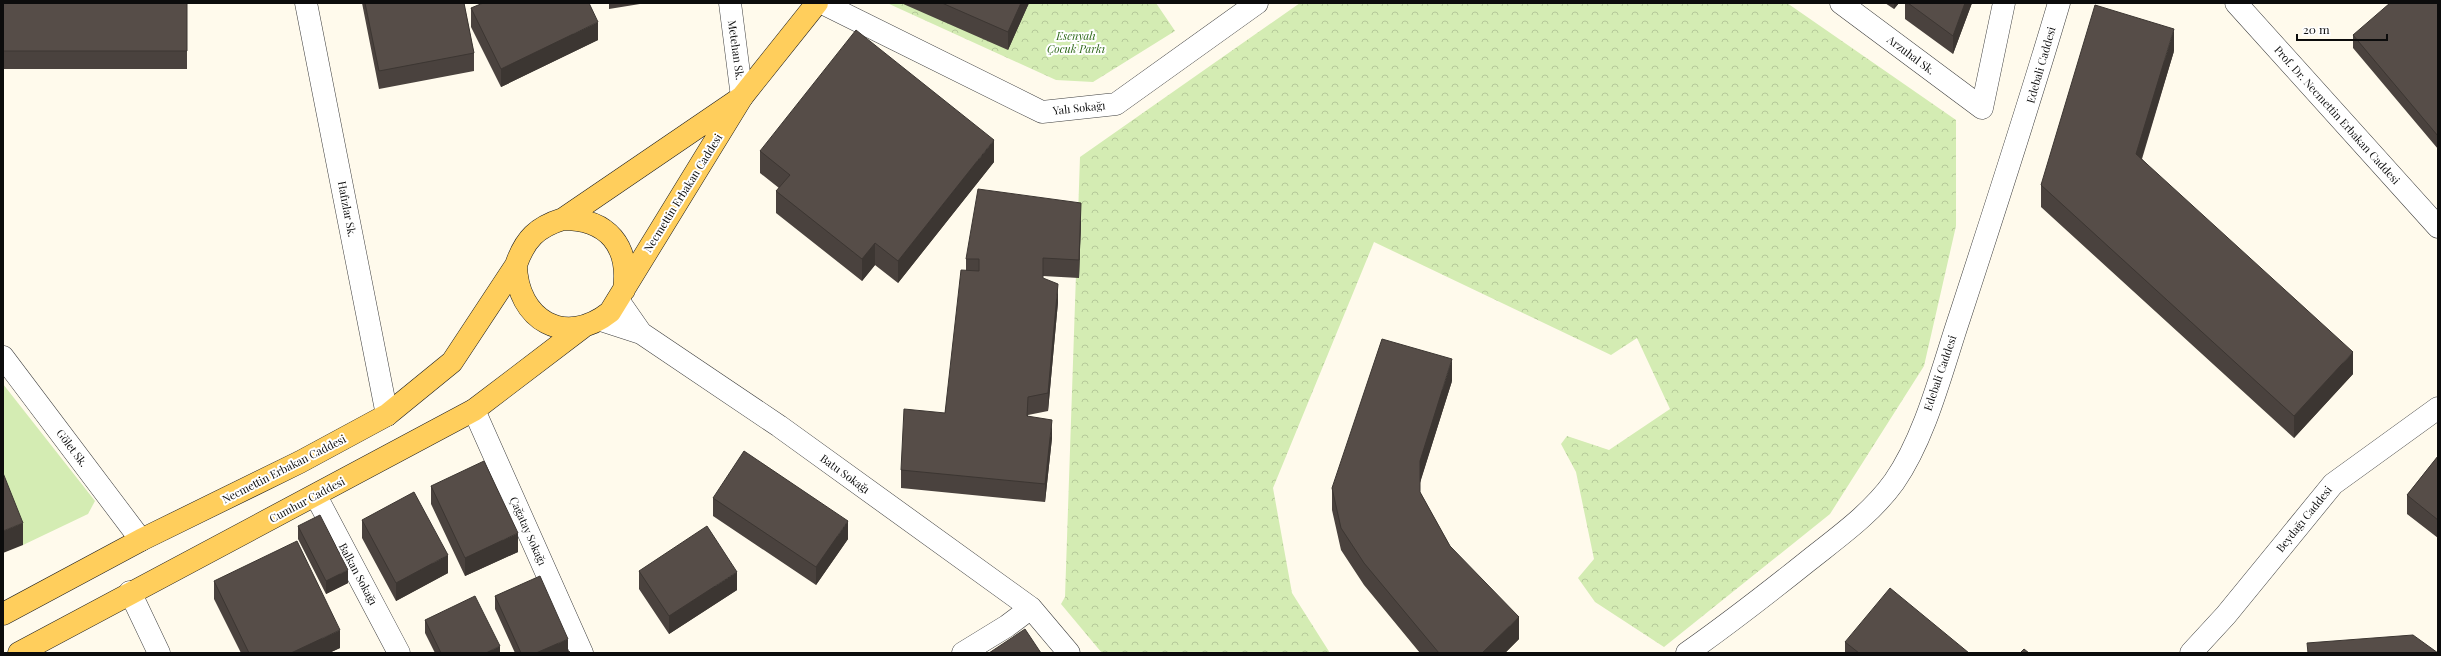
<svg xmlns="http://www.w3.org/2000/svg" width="2441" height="656" font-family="'Playfair Display',serif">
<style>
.grass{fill:#d4ecb3}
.park{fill:url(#park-crowns)}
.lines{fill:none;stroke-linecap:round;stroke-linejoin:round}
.minor-casing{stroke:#3f3f3f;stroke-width:23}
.major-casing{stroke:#1d1d1d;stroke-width:23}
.minor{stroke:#fff;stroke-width:22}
.major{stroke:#ffce5c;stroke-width:22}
.wall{fill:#4a423e}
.shaded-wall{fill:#3c3632}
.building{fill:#564d48;stroke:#3c3632}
.labels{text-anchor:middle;stroke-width:4;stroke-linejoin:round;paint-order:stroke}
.park-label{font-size:11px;font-style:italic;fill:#2e6819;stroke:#fff}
.street-label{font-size:11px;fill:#0c0c0c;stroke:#fff}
</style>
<defs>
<pattern id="park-crowns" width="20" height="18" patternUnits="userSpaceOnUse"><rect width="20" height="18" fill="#d4ecb3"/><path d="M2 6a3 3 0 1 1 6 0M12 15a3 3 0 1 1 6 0" fill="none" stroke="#b5c999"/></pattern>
</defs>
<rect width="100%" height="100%" fill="#fffaec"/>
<path class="grass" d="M 3,384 L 95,501 L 88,514 L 23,545 L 3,495 Z"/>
<path class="park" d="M 887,3 L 1156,3 L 1175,31 L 1093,82 L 1056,80 Z
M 1300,3 L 1787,3 L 1956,120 L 1956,226 L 1924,366 L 1830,514 L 1664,647 L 1595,602 L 1578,578 L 1594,559 L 1576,472 L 1561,444 L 1567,436 L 1609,450 L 1670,409 L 1637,338 L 1611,355 L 1374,242 L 1273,488 L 1292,593 L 1330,653 L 1102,653 L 1061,604 L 1065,597 L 1080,157 Z"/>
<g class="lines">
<defs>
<path id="minor" d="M 306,3 L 387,415
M 730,3 L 742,97
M 822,3 L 1042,112 L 1116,104 L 1257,3
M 1841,3 L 1982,108 L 2004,3
M 2236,3 L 2438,227
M 618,300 L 641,333 L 779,426 L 1031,608 L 1069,653
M 601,320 L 641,333
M 3,357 L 141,540
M 474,410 L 582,653
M 316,496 L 399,653
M 130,592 L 159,653
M 963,653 L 1007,626 L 1031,608
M 1687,653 C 1728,624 1768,593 1808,561 C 1838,537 1871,514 1894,482 C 1926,436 1942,369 1960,316 C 1994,212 2028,108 2059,3
M 2191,653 L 2226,615 L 2333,484 L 2438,408"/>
<path id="major" d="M 563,219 C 608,219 630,246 624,290
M 516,265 C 517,320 565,348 610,312 L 742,97 L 817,3
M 3,614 L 141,540 L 300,462 L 387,415 L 452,362 L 516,265 C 525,239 537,227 563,219 L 742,97
M 19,653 L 474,410 L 583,327"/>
</defs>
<use href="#minor" class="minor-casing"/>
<use href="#major" class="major-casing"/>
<use href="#minor" class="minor"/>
<use href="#major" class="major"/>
</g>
<path class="wall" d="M 3,3 L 187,3 L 187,69 L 3,69 Z
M 362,3 L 464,3 L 474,53 L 474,71 L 379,89 Z
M 609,3 L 646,3 L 609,9 Z
M 901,3 L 1029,3 L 1008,50 Z
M 1885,3 L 1899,3 L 1894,9 Z
M 1905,3 L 1972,3 L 1953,54 L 1905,19 Z
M 2438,3 L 2438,149 L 2353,48 L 2353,35 Z
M 471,8 L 598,40 L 501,87 L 471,27 Z
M 2174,51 L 2142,159 L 2353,374 L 2294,438 L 2041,207 L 2041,185 Z
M 760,151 L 994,162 L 898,283 L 875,265 L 862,281 L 776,213 L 776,191 L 779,188 L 760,173 Z
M 1081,221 L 1079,278 L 1043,276 L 1043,279 L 1058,302 L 1048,411 L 1028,415 L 1028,416 L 1052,438 L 1045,502 L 901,488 L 901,470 L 945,413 L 966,270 L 966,259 Z
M 1452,381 L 1420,482 L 1420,492 L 1450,546 L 1519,639 L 1505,653 L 1420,653 L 1364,585 L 1341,550 L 1332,510 L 1332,488 Z
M 2438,456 L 2438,538 L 2407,514 L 2407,495 Z
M 431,486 L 518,552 L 465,576 L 431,504 Z
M 713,498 L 848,539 L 816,585 L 713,516 Z
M 362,520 L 448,573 L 396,601 L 362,538 Z
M 298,526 L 348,583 L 326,594 L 298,539 Z
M 639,571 L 737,590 L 669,634 L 639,589 Z
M 214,581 L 340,648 L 329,653 L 241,653 L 214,599 Z
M 495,596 L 568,651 L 570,653 L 515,653 L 495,609 Z
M 425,620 L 500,653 L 435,653 L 425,633 Z
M 1845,642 L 1969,653 L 1845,653 Z"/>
<path class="shaded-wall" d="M 1021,3 L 1029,3 L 1008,50 L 1008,32 Z
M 1894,3 L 1899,3 L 1894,9 Z
M 1965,3 L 1972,3 L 1953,54 L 1953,36 Z
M 598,22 L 598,40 L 501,87 L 501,69 Z
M 2174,29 L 2174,51 L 2136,176 L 2136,154 Z
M 994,140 L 994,162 L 898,283 L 898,261 Z
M 1081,203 L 1081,221 L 1079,278 L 1079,260 Z
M 875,243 L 875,265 L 862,281 L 862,259 Z
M 1058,284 L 1058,302 L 1048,411 L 1048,393 Z
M 2353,352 L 2353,374 L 2294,438 L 2294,416 Z
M 1452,359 L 1452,381 L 1420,483 L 1420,461 Z
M 1052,420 L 1052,438 L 1045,502 L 1045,484 Z
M 848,521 L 848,539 L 816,585 L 816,567 Z
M 23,523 L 23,545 L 3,553 L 3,531 Z
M 518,533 L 518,552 L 465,576 L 465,558 Z
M 448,555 L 448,573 L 396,601 L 396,583 Z
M 348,570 L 348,583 L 326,594 L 326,581 Z
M 737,572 L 737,590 L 669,634 L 669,616 Z
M 1519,617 L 1519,639 L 1505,653 L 1482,653 Z
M 340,630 L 340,648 L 329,653 L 291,653 Z
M 568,639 L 568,652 L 566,653 L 536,653 Z
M 500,646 L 500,653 L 486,653 Z"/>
<path class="building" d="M 3,3 L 187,3 L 187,51 L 3,51 Z
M 365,3 L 464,3 L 474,53 L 379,71 Z
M 483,3 L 589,3 L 598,22 L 501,69 L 471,8 Z
M 942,3 L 1021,3 L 1008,32 Z
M 1908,3 L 1965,3 L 1953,36 Z
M 2390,3 L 2438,3 L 2438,136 L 2353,35 Z
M 2095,5 L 2174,29 L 2136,154 L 2353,352 L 2294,416 L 2041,185 Z
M 856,30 L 994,140 L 898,261 L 875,243 L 862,259 L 776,191 L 790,175 L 760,151 Z
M 978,189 L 1081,203 L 1079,260 L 1043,258 L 1043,278 L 1058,284 L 1048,393 L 1028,397 L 1027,416 L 1052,420 L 1045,484 L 901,470 L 904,409 L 945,413 L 961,270 L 979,271 L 979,259 L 966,259 Z
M 1382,339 L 1452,359 L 1420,461 L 1420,492 L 1450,546 L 1519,617 L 1482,653 L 1439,653 L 1364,563 L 1341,528 L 1332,488 Z
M 744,451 L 848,521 L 816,567 L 713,498 Z
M 2438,456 L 2438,520 L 2407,495 Z
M 484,461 L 518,533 L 465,558 L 431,486 Z
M 3,473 L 23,523 L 3,531 Z
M 414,492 L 448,555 L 396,583 L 362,520 Z
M 320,515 L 348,570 L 326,581 L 298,526 Z
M 707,526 L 737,572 L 669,616 L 639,571 Z
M 297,541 L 340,630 L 291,653 L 249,653 L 214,581 Z
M 540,576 L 568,639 L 536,653 L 521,653 L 495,596 Z
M 1890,588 L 1969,653 L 1859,653 L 1845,642 Z
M 475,596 L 500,646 L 486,653 L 441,653 L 425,620 Z
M 1025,629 L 1041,653 L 989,653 Z
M 2413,635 L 2438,653 L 2308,653 L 2307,643 Z
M 2024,649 L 2029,653 L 2020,653 Z
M 569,651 L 570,653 L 563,653 Z"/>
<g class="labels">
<g class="park-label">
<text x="1076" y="40">Esenyalı<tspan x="1076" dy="13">Çocuk Parkı</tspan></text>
</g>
<g class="street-label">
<text transform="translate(736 50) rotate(82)" y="4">Metehan Sk.</text>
<text transform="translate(1911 55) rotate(37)" y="4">Arzuhal Sk.</text>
<text transform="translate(2041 65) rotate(-74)" y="4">Edebali Caddesi</text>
<text transform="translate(1079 108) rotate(-6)" y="4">Yalı Sokağı</text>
<text transform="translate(2337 115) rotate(48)" y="4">Prof. Dr. Necmettin Erbakan Caddesi</text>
<text transform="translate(683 193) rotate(-58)" y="4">Necmettin Erbakan Caddesi</text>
<text transform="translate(347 209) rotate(79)" y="4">Hafızlar Sk.</text>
<text transform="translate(1940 373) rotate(-71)" y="4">Edebali Caddesi</text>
<text transform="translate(72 448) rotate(53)" y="4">Gölet Sk.</text>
<text transform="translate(284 469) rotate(-27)" y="4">Necmettin Erbakan Caddesi</text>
<text transform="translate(845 474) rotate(36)" y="4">Batu Sokağı</text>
<text transform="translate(307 500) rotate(-28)" y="4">Cumhur Caddesi</text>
<text transform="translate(2304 519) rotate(-51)" y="4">Beydağı Caddesi</text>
<text transform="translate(528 531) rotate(66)" y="4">Çağatay Sokağı</text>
<text transform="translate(358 574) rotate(62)" y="4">Balkan Sokağı</text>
</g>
</g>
<rect width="2441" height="656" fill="none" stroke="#0c0c0c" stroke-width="8"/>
<path d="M2297 34v6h90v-6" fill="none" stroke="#0c0c0c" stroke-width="2"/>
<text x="2303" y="34" font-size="12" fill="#0c0c0c" stroke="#ffffff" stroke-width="3" paint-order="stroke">20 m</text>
</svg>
